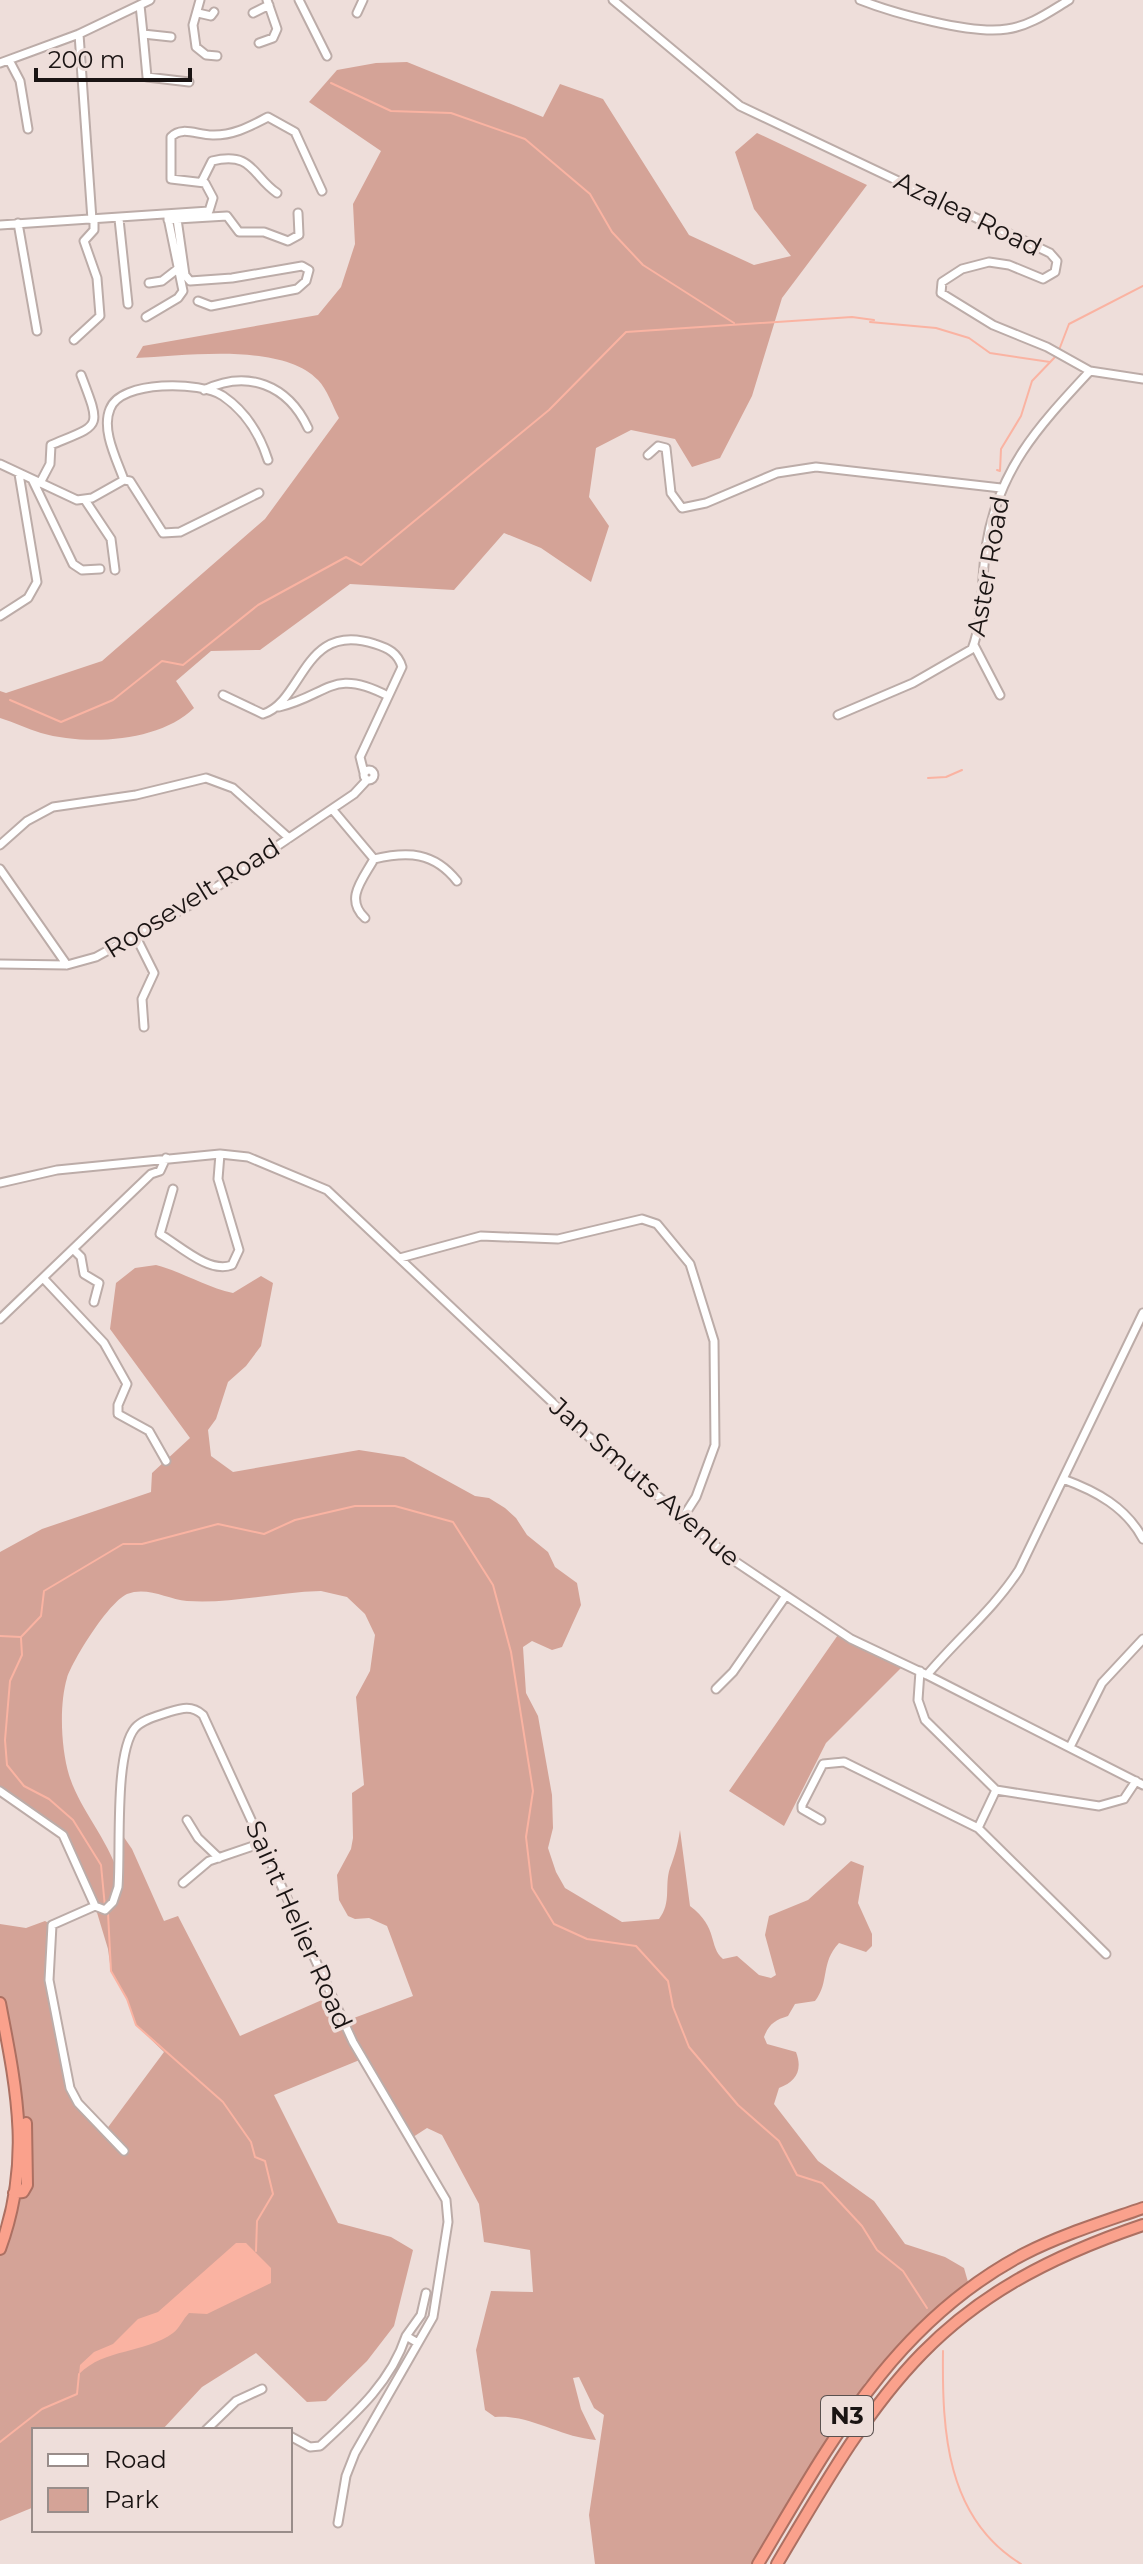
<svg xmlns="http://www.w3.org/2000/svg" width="1143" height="2564" font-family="Montserrat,sans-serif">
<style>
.green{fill:#d4a397;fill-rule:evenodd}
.water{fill:#fab3a2}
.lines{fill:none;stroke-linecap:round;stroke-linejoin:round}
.stream{stroke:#fab3a2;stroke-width:2}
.minor-casing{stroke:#bcaca8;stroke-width:11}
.highway-casing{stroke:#ac7062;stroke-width:14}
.minor{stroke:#fff;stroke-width:7}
.highway{stroke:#faa18c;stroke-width:10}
.labels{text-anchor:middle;stroke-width:7;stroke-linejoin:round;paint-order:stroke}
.shield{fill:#eededa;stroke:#5a514f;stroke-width:2}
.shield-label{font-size:24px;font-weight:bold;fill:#1a1413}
.street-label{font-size:26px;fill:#1a1413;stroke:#eededa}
</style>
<rect width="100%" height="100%" fill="#eededa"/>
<path class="green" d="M 407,62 L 543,117 L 560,84 L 603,99 L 689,235 L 754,265 L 791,256 L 754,209 L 735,152 L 757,133 L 867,185 L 782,298 L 752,396 L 720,458 L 692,467 L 675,439 L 631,430 L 596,448 L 589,497 L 609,526 L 591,582 L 541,548 L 504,533 L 454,590 L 350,584 L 260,650 L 211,651 L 176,681 L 194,708 C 160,742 86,746 41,733 C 27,729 14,722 0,718 L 0,691 L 6,693 L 102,661 L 265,519 L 339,418 C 333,407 327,389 318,380 C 282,342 185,356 136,358 L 143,346 L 318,315 L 341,287 L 355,244 L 353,204 L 381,151 L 309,102 L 337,70 L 376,63 Z
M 156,1265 C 183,1272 205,1287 233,1293 L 261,1276 L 273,1283 L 261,1346 L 246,1366 L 228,1382 L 216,1419 L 208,1430 L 211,1456 L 233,1472 L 359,1450 L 404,1457 L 475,1496 L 489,1498 L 505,1508 L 516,1518 L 527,1535 L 548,1552 L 555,1567 L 577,1583 L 581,1605 L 562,1647 L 552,1650 L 532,1641 L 523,1647 L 526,1693 L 538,1716 L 552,1795 L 553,1828 L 548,1848 L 556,1872 L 565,1888 L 622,1922 L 659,1919 C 672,1902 664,1886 670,1868 C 675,1855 678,1844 680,1830 L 690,1906 C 719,1928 708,1946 723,1959 L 737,1956 L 759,1975 L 771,1978 L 776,1975 L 765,1935 L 769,1916 L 808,1900 L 851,1861 L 864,1866 L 858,1903 L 872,1934 L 872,1946 L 866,1952 L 839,1943 C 820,1963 830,1982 815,2001 L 795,2004 L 788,2016 C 775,2020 769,2024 764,2037 L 767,2044 L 796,2052 C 803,2070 796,2082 779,2088 L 774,2104 L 818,2161 L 874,2201 L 905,2244 L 945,2257 L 964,2268 L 968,2282 L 913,2332 L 865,2383 L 755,2564 L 595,2564 L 589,2515 L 604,2415 L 594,2408 L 579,2377 L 573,2378 L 581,2409 L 596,2440 C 559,2437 530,2414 495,2417 L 485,2410 L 476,2350 L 491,2291 L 533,2292 L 530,2250 L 484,2242 L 479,2204 L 442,2135 L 427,2128 L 410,2139 L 362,2059 L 274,2095 L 338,2223 L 391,2237 L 413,2250 L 394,2326 L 367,2361 L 326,2401 L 307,2402 L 256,2353 L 202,2387 L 162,2430 L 34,2430 L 34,2507 L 0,2521 L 0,2249 L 20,2166 L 0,2003 L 0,1924 L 26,1928 L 45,1921 L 52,1925 L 49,1977 L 73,2096 L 106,2130 L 164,2052 L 136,2025 L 127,1999 L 111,1971 L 108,1949 L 95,1906 L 67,1840 L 0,1791 L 0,1552 L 42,1529 L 151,1492 L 152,1473 L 190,1438 L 110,1329 L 116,1283 L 135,1268 ZM 321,1591 L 347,1597 L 365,1614 L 375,1635 L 370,1671 L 356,1697 L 364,1785 L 352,1793 L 353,1838 L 351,1849 L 337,1875 L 339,1900 L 348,1916 L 355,1919 L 369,1918 L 387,1926 L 413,1996 L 343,2022 L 331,1996 L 240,2036 L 178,1916 L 164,1921 L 132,1849 L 121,1833 L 118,1873 C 107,1838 80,1810 69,1775 C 61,1748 59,1705 67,1678 C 74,1658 108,1603 127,1594 C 147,1586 167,1599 187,1601 C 232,1604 276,1592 321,1591 Z
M 840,1632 L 905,1664 L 826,1743 L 784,1826 L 729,1791 Z"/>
<path class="water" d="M 236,2243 L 246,2243 L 271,2268 L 271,2283 L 207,2314 L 189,2313 C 183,2319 179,2329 173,2333 C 144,2354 105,2348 79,2374 L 80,2365 L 94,2352 L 113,2344 L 138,2319 L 158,2312 Z"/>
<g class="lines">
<path class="stream" d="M 331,83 L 391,111 L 451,113 L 525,139 L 590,194 L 612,232 L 643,265 L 734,323
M 870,322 L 936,328 L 969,338 L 990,353 L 1050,362
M 1059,350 L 1069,324 L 1143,286
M 997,470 L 1000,471 L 1001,449 L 1021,416 L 1032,381 L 1056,356
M 10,700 L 61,722 L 113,700 L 162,661 L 183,665 L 258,605 L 346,557 L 361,565 L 549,410 L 626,332 L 852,317 L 874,320
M 928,778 L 946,777 L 962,770
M 0,1636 L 21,1637 L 41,1616 L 44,1591 L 123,1544 L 142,1544 L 218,1524 L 264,1534 L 295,1520 L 355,1506 L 395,1506 L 453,1522 L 493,1585 L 511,1652 L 533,1791 L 526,1837 L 532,1888 L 554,1924 L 587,1939 L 636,1946 L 668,1981 L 673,2007 L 689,2047 L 738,2105 L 779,2141 L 797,2175 L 822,2183 L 862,2226 L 877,2250 L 903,2271 L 927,2308
M 21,1638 L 22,1655 L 10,1681 L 5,1740 L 7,1765 L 24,1786 L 49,1799 L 73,1820 L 101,1865 L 105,1907
M 108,1913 L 111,1971 L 127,1999 L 136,2025 L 223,2102 L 251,2142 L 255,2157 L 265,2161 L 273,2194 L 257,2221 L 256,2251
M 943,2351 C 942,2431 946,2518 1021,2564
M 0,2442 L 42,2409 L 77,2394 L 79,2374"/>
<defs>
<path id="minor" d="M 200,0 L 193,25 L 196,47 L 206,55 L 217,56
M 299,0 L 327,56
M 613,0 L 740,106 L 1050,253 L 1057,261 L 1055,272 L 1043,279 L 1009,265 L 989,262 L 962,269 L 942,282 L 941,293 L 993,325 L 1047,347 L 1090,371 L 1143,379
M 860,0 C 893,13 972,35 1007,29 C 1030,26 1049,12 1069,0
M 140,5 L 143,34 L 171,37
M 198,13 L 211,16 L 214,12
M 253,13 L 269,5
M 357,13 L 363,0
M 79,34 L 92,220
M 143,34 L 147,77 L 189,82
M 259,43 L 273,38 L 277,29 L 267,0
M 9,60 L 20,81 L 28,129
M 0,63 L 79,34 L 150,0
M 202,181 L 212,161 C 253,151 252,176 277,193
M 119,219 L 128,304
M 177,219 L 227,216 L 239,232 L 264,232 L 288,241 L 299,235 L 298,213
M 168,220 L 177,219 L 185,275 L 190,281 L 232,278 L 302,266 L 309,270 L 306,281 L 297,289 L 211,306 L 198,301
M 18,223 L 37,331
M 0,225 L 209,211 L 213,198 L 205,183 L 171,179 L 171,137 C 182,125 199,136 214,135 C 235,135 250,126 268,117 L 295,132 L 322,191
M 149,283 L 162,281 L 180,267
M 146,317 L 178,298 L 183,291 L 168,218
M 74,340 L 100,316 L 97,278 L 84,241 L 94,230 L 94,220
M 204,390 C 248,369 288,385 308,428
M 648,455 L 658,446 L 666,448 L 671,493 L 682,508 L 706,503 L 777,473 L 816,467 L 1001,488
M 0,464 L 77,500 L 92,498 L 124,480
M 33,481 L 73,564 L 82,570 L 100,569
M 40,483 L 50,464 L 51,445 C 101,424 102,430 81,375
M 259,493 L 180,532 L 163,533 L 130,481 L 124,480 C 117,460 101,430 110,409 C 120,380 201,381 223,396 C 245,411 260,435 268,460
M 85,500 L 111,539 L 115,570
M 0,616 L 28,598 L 37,582 L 19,474
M 974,645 L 1000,695
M 223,695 L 263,714 C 304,701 303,620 375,644 C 388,648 398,653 402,667 L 360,757 L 364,773
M 279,707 C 329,695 332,667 388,696
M 838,715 L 913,683 L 972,649 C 984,618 981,580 986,547 C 998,469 1039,426 1090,371
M364 775a5 5 0 1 1 10 0a5 5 0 1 1-10 0Z
M 332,809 L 374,859 C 363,879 344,899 365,918
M 0,845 L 27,821 L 53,807 L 136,795 L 206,778 L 233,788 L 289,838
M 374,859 C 408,851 434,852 457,881
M 0,869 L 67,965
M 135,935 L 154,973 L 142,999 L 144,1027
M 0,964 L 67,965 L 96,957 L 190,905 L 354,794 L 367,780
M 0,1183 L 57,1170 L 220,1154 L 248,1157 L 327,1190 L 589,1437 L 730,1558 L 851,1639 L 927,1675 C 957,1639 994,1609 1019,1570 L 1143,1313
M 173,1189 L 160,1234 C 179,1245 209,1274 232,1265 L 239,1250 L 218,1179 L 220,1154
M 73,1249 L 81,1257 L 84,1274 L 99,1283 L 94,1302
M 400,1258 L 481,1236 L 558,1239 L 642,1219 L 657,1224 L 690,1264 L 714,1341 L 715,1445 L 696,1497 L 682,1519
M 44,1279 L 104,1343 L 127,1384 L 118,1405 L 118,1414 L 149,1431 L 166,1461
M 0,1319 L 151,1174 L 160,1171 L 166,1158
M 1063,1479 C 1096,1491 1126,1507 1143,1539
M 920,1671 L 918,1700 L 925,1720 L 996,1790 L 1099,1806 L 1124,1799 L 1136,1781
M 927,1675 L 1143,1785
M 716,1689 L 733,1672 L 785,1597
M 1070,1747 L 1102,1683 L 1143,1639
M 0,1791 L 63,1835 L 95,1906 L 105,1910 L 113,1902 L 118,1887 C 121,1851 114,1753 135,1728 C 143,1719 158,1716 169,1712 C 182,1708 192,1705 203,1715 L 353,2042 L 446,2200 L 448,2222 L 433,2317 L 355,2453 L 346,2476 L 338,2523
M 187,1820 L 198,1838 L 219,1858
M 821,1820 L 802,1809 L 802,1805 L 823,1764 L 844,1762 L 978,1828 L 1106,1954
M 978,1828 L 996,1790
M 183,1883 L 209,1861 L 262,1843
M 95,1906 L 52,1925 L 49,1980 L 70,2088 L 78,2103 L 124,2151
M 406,2336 L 421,2315 L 426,2293
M 206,2430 L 236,2401 L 262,2389
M 290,2436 L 310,2447 L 320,2446 C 356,2413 391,2382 406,2336 L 418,2343"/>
<path id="highway" d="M 0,2003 C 17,2091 32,2162 0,2249
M 14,2193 L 23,2192 L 27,2185 L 26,2123
M 758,2564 C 831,2442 893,2323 1024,2254 C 1061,2235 1103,2222 1143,2208
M 777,2564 C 883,2384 936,2295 1143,2225"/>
</defs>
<use href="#minor" class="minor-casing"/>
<use href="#highway" class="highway-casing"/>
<use href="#minor" class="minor"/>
<use href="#highway" class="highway"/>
</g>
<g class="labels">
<rect class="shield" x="821" y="2396" width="52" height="40" rx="6"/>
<g class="shield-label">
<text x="847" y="2424">N3</text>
</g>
<g class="street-label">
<text transform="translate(968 214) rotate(26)" y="9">Azalea Road</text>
<text transform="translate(988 566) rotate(-80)" y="9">Aster Road</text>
<text transform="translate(192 898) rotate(-32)" y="9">Roosevelt Road</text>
<text transform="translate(645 1482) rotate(41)" y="9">Jan Smuts Avenue</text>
<text transform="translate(299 1925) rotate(66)" y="9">Saint Helier Road</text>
</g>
</g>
<rect x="32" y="2428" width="260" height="104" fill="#eededa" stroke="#998d8a" stroke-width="2"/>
<rect x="48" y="2454" width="40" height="12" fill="#ffffff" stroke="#998d8a" stroke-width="2"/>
<text x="104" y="2468" font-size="24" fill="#1a1413">Road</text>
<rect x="48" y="2488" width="40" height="24" fill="#d4a397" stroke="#998d8a" stroke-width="2"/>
<text x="104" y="2508" font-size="24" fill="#1a1413">Park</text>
<path d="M36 68v12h154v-12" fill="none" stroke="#1a1413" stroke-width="4"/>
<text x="48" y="68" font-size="24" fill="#1a1413" stroke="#eededa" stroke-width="6" paint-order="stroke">200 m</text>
</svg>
